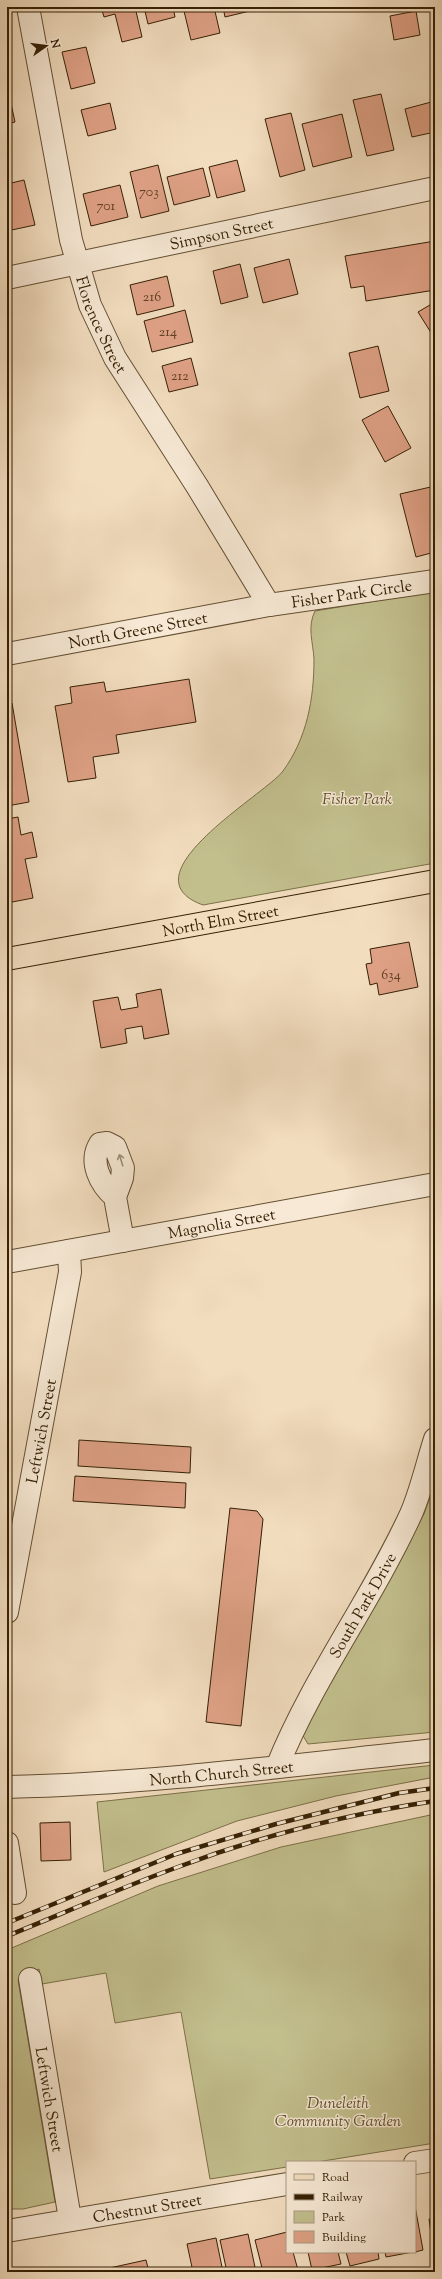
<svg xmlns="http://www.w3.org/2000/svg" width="442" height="2279" font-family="'Sorts Mill Goudy',serif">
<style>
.green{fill:#c2bf8d;stroke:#7c7048}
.building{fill:#dfa186;stroke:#352004}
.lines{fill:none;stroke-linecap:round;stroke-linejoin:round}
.minor-casing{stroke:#644f33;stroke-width:24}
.major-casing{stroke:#352004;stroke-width:24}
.minor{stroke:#f7e9d5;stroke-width:22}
.major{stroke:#f2ddbf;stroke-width:22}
.rail-casing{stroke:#352004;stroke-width:4.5}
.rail{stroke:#f7e9d5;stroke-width:3;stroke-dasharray:9;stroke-linecap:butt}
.oneway{stroke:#a08f77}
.labels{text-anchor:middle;stroke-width:3;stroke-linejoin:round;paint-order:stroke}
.number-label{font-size:14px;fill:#604024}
.street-label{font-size:16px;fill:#352004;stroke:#f7e9d5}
.park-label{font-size:16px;font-style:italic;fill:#5f502d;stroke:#f7e9d5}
</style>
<rect width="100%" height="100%" fill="#f2ddbf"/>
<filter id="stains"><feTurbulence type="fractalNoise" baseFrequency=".005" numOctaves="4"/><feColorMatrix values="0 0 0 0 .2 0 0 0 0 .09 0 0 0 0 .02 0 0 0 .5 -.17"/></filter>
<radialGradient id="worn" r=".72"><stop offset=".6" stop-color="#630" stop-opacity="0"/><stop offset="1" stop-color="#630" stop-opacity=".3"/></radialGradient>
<path class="green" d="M 435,591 L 435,863 L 203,905 C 122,876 266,794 283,771 C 307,738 314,699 314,659 C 313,642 307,627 315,611 Z
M 435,1484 L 435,1732 L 308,1744 L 302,1734 L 304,1725 L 424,1514 Z
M 435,1765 L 435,1777 L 336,1796 L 237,1821 L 104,1872 L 97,1802 Z
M 435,1814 L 435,2143 L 317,2162 L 287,2162 L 287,2167 L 210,2179 L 181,2012 L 115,2023 L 106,1973 L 42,1984 L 39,1969 L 18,1980 L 55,2202 L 23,2209 L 7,2209 L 7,1950 L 158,1886 L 281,1847 Z"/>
<path class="building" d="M 101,7 L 135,7 L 142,37 L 122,42 L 115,14 L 104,17 Z
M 144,7 L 173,7 L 175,17 L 148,24 Z
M 183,7 L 214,7 L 220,33 L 191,40 Z
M 223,7 L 253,7 L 254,10 L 225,17 Z
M 416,11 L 420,35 L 394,40 L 390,16 Z
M 86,47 L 95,83 L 71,89 L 62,52 Z
M 7,85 L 15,122 L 7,124 Z
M 381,94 L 394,150 L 367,156 L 353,100 Z
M 435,101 L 435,132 L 412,137 L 405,109 Z
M 110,103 L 116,129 L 88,136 L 81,110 Z
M 291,113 L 305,170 L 280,177 L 265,119 Z
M 342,114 L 352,157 L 313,167 L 302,124 Z
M 237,160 L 245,191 L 217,198 L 209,167 Z
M 158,165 L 169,211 L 141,218 L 130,172 Z
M 203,168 L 210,196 L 174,205 L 167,177 Z
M 24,180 L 35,225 L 7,231 L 7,184 Z
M 120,185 L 128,217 L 91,226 L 83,194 Z
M 435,241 L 435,290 L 366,301 L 364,286 L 351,288 L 345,256 Z
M 289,259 L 298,294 L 263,303 L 254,268 Z
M 240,264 L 248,297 L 221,304 L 213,271 Z
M 167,276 L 174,306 L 137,315 L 130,285 Z
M 435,302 L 435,339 L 418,312 Z
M 185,310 L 193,342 L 152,352 L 144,321 Z
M 378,346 L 389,391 L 360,398 L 349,353 Z
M 191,358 L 198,385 L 169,392 L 162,366 Z
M 388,406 L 411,448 L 385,462 L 362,420 Z
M 435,486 L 435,552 L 416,557 L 400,494 Z
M 189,679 L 196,722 L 116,735 L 119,753 L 93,757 L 96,778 L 68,782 L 55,706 L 72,703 L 70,687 L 104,682 L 106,692 Z
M 12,703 L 29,802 L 7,806 L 7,704 Z
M 18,817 L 21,835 L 32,832 L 37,857 L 25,859 L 33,898 L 7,903 L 7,819 Z
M 409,942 L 418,987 L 379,995 L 377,983 L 370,985 L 366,964 L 372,963 L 370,949 Z
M 161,989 L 169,1034 L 144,1039 L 142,1026 L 125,1029 L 127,1043 L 101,1048 L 93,1001 L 118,997 L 121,1010 L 138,1007 L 136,994 Z
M 79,1440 L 191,1447 L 190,1473 L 78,1466 Z
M 75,1476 L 186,1483 L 185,1508 L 73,1501 Z
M 230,1508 L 257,1511 L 263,1519 L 241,1726 L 206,1722 Z
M 70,1822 L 71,1860 L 41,1861 L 40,1823 Z
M 415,2206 L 423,2250 L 415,2252 Z
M 435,2218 L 435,2248 L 433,2248 L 429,2219 Z
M 287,2232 L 287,2252 L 293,2252 L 298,2270 L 263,2272 L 255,2240 Z
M 248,2234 L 256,2272 L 227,2272 L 220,2240 Z
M 216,2238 L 223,2272 L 193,2272 L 187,2244 Z
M 308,2252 L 338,2252 L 341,2264 L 312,2270 Z
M 346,2252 L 378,2252 L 379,2259 L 350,2266 Z
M 385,2252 L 413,2252 L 386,2257 Z
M 146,2260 L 149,2272 L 105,2272 L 105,2269 Z"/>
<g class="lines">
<defs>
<g id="minor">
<path id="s1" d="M 28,7 L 71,240 L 90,305 L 115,358 L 197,486 L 269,605"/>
<path id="s2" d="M 7,278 L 435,188"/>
<path id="s3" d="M 7,654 L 269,605 L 435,581"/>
<path d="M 115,1197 C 100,1184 89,1162 100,1144 L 107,1143 L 115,1147 L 123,1168 L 122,1178 L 115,1197 L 123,1241"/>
<path id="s4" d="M 7,1262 L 435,1184"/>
<path id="s5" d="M 7,1612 L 70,1272 L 69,1251"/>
<path id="s6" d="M 277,1767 C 313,1678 371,1601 411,1514 C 421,1491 427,1464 435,1439"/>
<path id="s7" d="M 7,1787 C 150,1784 293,1765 435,1750"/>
<path d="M 7,1843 L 15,1893"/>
<path id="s8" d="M 30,1979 L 70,2219"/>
<path d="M 415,2163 L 435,2160"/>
<path id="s9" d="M 7,2231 L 287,2184"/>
</g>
<g id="major">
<path id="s10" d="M 7,959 L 435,881"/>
</g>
</defs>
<use href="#minor" class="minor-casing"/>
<use href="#major" class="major-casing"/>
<use href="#minor" class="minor"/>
<use href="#major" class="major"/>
<defs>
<path id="rail" d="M 7,1923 L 176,1854 L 276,1824 L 399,1793 L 435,1788
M 7,1936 C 64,1913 120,1888 178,1867 C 260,1836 349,1814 435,1801"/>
</defs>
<use href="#rail" class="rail-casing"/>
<use href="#rail" class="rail"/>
</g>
<defs><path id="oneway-shaft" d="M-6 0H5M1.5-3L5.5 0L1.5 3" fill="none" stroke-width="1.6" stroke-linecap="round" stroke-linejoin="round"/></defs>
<use class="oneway" href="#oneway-shaft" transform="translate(121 1160) rotate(-107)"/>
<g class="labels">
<g class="number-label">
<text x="149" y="196">703</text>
<text x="106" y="210">701</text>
<text x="152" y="301">216</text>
<text x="168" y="336">214</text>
<text x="180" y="380">212</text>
<text x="391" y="979">634</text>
</g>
<g class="street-label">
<text dy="6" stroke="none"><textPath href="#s2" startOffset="219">Simpson Street</textPath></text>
<text dy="6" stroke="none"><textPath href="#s1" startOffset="327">Florence Street</textPath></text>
<text dy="6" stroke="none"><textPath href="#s3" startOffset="350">Fisher Park Circle</textPath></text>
<text dy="6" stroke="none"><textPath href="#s3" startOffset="133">North Greene Street</textPath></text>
<text dy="6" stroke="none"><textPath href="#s10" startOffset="217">North Elm Street</textPath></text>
<text dy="6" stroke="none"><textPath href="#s4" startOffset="218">Magnolia Street</textPath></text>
<text dy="6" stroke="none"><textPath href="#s5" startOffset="184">Leftwich Street</textPath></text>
<text dy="6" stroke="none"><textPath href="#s6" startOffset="183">South Park Drive</textPath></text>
<text dy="6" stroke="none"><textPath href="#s7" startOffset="215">North Church Street</textPath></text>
<text dy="6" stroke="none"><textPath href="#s8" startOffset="122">Leftwich Street</textPath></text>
<text dy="6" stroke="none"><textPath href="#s9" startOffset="142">Chestnut Street</textPath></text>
</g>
<g class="park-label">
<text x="357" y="804">Fisher Park</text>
<text x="338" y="2108">Duneleith<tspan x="338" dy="18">Community Garden</tspan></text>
</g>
</g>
<rect width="442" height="2279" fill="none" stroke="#f2ddbf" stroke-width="24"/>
<rect x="8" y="8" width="426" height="2263" fill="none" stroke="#352004" stroke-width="2"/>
<rect x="12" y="12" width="418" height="2255" fill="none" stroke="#352004"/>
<rect x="286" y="2161" width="130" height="92" fill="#f7e9d5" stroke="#a99981"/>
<rect x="294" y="2174" width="20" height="6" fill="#f2ddbf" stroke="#a99981"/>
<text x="322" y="2181" font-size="12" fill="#352004">Road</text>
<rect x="294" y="2194" width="20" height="6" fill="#352004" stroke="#a99981"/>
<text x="322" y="2201" font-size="12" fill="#352004">Railway</text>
<rect x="294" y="2211" width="20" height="12" fill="#c2bf8d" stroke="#a99981"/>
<text x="322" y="2221" font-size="12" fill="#352004">Park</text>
<rect x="294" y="2231" width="20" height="12" fill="#dfa186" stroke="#a99981"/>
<text x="322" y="2241" font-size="12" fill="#352004">Building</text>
<g transform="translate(46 46) rotate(76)" stroke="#f7e9d5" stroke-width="3" paint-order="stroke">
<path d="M0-3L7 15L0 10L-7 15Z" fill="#352004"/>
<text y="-6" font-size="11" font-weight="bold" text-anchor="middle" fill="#352004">N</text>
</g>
<rect width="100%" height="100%" filter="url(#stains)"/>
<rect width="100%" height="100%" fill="url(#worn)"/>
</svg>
